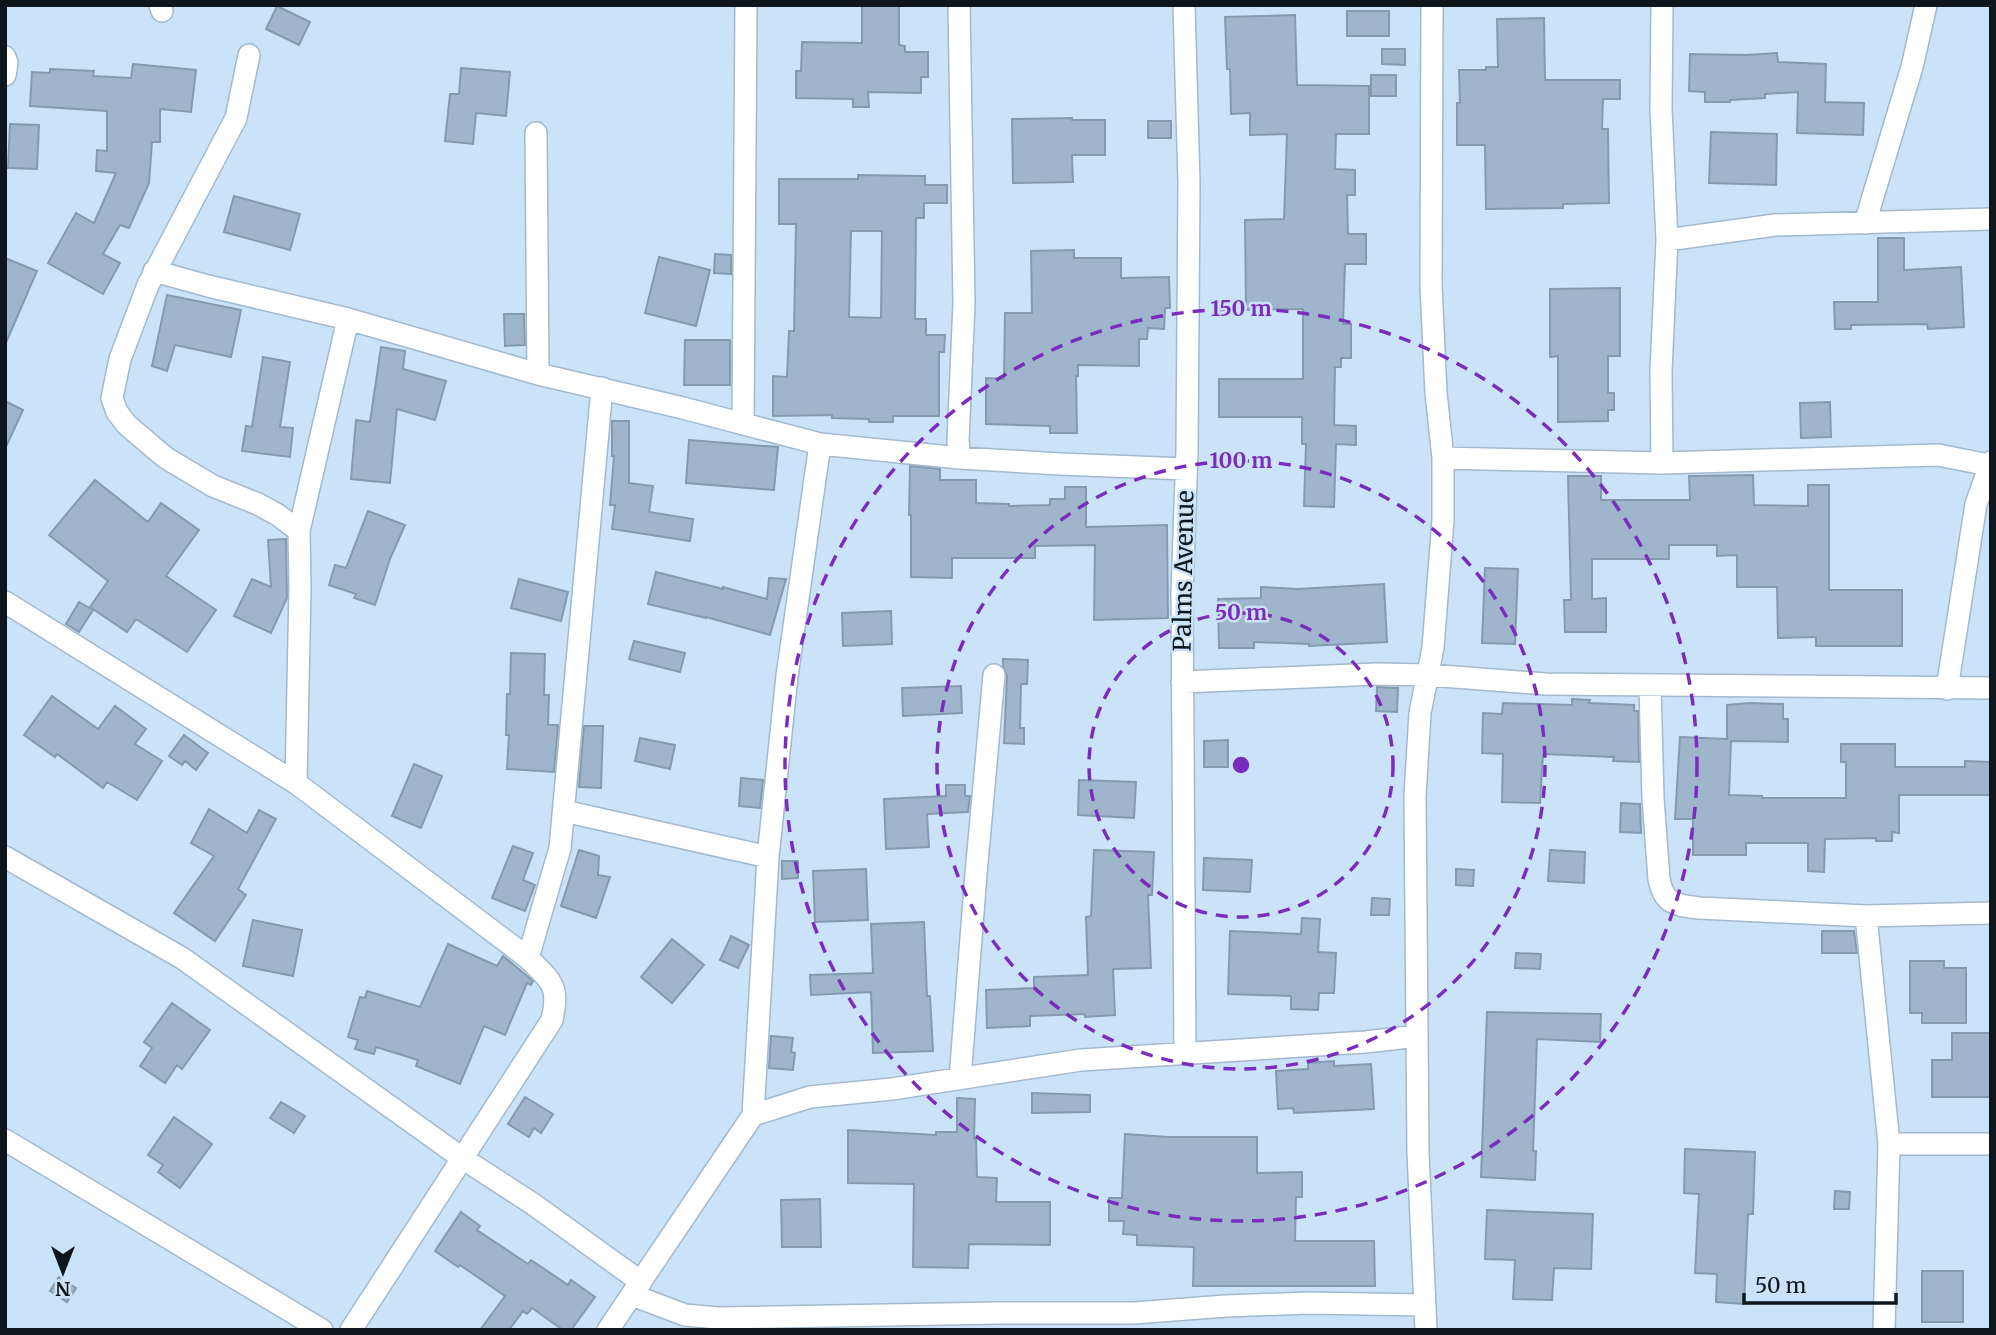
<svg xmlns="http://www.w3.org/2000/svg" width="1996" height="1335" font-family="Merriweather,serif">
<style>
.building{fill:#9eb5cb;stroke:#849aaf;stroke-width:2;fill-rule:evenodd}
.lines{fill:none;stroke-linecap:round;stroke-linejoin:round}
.minor-casing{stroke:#a2b9cf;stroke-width:24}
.minor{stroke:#fff;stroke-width:21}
.ring{fill:none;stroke:#7b2cbf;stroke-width:3.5;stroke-dasharray:12 9}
.labels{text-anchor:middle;stroke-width:5;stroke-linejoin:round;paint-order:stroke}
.street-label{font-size:24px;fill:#0d161d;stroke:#cbe3f9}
.centre{fill:#7b2cbf;stroke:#cbe3f9;stroke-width:3.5}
.ring-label{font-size:21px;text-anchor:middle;font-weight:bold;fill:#7b2cbf;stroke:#cbe3f9;stroke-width:5;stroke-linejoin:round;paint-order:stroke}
</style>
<rect width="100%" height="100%" fill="#cbe3f9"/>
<path class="building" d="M 862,5 L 899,5 L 899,45 L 905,46 L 905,52 L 928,52 L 928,77 L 921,77 L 921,93 L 868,92 L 869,107 L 853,107 L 853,99 L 796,98 L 796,71 L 801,71 L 802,42 L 862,43 Z
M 277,6 L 310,22 L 299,45 L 266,29 Z
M 1347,11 L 1389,11 L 1389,36 L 1347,36 Z
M 1295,15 L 1297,85 L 1369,86 L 1369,134 L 1336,134 L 1335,169 L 1355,170 L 1355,195 L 1347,195 L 1348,234 L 1366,234 L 1366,264 L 1345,264 L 1343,324 L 1351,324 L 1351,358 L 1341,358 L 1341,367 L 1335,367 L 1334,425 L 1356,426 L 1356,445 L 1336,444 L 1334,507 L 1304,506 L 1306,444 L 1302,444 L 1302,417 L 1219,417 L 1219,379 L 1303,379 L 1303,309 L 1246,310 L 1245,220 L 1284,219 L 1287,134 L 1250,135 L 1250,113 L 1231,114 L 1230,69 L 1227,69 L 1225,17 Z
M 1544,18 L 1545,80 L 1620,80 L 1620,99 L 1603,99 L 1602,129 L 1608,129 L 1609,203 L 1563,204 L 1563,208 L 1486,209 L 1485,145 L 1457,145 L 1457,103 L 1460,103 L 1459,70 L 1486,70 L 1486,67 L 1498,67 L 1497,19 Z
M 1382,49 L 1405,49 L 1405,65 L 1382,64 Z
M 1777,53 L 1778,62 L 1826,64 L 1825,102 L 1864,103 L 1863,135 L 1797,133 L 1798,92 L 1765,94 L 1765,98 L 1730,100 L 1730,102 L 1705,102 L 1705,92 L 1689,91 L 1690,54 L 1747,55 Z
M 133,64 L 196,70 L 191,112 L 160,109 L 160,142 L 152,142 L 149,183 L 129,228 L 120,225 L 103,254 L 120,263 L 103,294 L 48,263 L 76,213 L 94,223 L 116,173 L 96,171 L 97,150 L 107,151 L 107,111 L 30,106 L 32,72 L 50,73 L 50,69 L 94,71 L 93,76 L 131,78 Z
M 461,68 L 510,72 L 506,116 L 476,113 L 473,144 L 445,141 L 450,94 L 459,94 Z
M 1371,75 L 1396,75 L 1396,96 L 1371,96 Z
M 1072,118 L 1072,120 L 1105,120 L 1105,155 L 1072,155 L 1073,182 L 1013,183 L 1012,119 Z
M 1148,121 L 1171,121 L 1171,138 L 1148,138 Z
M 10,124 L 39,125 L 37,169 L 8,168 Z
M 1711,132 L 1777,134 L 1776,185 L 1709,183 Z
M 858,175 L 925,176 L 925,185 L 947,185 L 947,203 L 924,203 L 924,218 L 916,218 L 915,319 L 926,319 L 926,335 L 945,335 L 944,352 L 939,352 L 939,416 L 893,416 L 893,422 L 869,422 L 869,419 L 832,418 L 832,415 L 773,416 L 773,376 L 787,377 L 789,331 L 794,331 L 796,224 L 779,224 L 779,179 L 858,179 ZM 851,231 L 882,231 L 881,318 L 849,317 Z
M 234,196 L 300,214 L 290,250 L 224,232 Z
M 1878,238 L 1904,238 L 1904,270 L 1961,267 L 1964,327 L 1928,329 L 1927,324 L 1851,325 L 1851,329 L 1835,329 L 1834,302 L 1878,302 Z
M 1074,250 L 1074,258 L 1121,258 L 1121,278 L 1169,277 L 1170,308 L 1165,308 L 1164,329 L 1148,328 L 1147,339 L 1139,339 L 1139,366 L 1078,365 L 1078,376 L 1076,376 L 1077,433 L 1050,433 L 1050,426 L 986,424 L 986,378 L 1004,379 L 1005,313 L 1032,313 L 1031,251 Z
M 715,254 L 731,255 L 731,274 L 714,273 Z
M 659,257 L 710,270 L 696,326 L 645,313 Z
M 5,258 L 37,271 L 5,345 Z
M 1620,288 L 1620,356 L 1608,356 L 1608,393 L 1614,393 L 1614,410 L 1608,410 L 1608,421 L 1558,422 L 1558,356 L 1550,357 L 1550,289 Z
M 167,295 L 241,310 L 231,357 L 175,345 L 167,371 L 152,366 Z
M 504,314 L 524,314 L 525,345 L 505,346 Z
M 685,340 L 730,340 L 730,385 L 684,385 Z
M 381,347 L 405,351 L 403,369 L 446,381 L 435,420 L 397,409 L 390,483 L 351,479 L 356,420 L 370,422 Z
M 263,357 L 290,362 L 280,427 L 293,428 L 290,457 L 242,451 L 246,426 L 252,427 Z
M 5,401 L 23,410 L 5,449 Z
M 1830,402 L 1831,437 L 1801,438 L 1800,403 Z
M 612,421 L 629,421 L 629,483 L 653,486 L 649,512 L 693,519 L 690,541 L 612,529 L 615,505 L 610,505 L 614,456 L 612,456 Z
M 689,440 L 778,447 L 774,490 L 686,483 Z
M 910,466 L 940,469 L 940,480 L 976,480 L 976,503 L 1009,504 L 1009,506 L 1050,505 L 1050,499 L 1065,499 L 1065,487 L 1086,487 L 1086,527 L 1167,525 L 1168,618 L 1094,620 L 1095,545 L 1035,546 L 1035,558 L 952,558 L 952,578 L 911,577 L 911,515 L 909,515 Z
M 1753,475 L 1754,505 L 1808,506 L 1808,485 L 1829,485 L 1829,590 L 1902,590 L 1902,646 L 1816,646 L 1816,637 L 1778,638 L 1777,587 L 1737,587 L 1737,555 L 1717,556 L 1717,545 L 1669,545 L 1669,559 L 1592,559 L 1592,599 L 1606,598 L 1606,632 L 1565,632 L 1564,600 L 1571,600 L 1568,476 L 1601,476 L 1601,500 L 1690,500 L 1689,476 Z
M 95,480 L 148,522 L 161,503 L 199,530 L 166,576 L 216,610 L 187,652 L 136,619 L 127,632 L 90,607 L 108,581 L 49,535 Z
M 368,511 L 405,525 L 390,559 L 375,605 L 354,598 L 356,594 L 329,585 L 335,565 L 346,568 Z
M 286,539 L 287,598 L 271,633 L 234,616 L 252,579 L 271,587 L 268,540 Z
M 1485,568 L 1518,569 L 1515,644 L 1482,643 Z
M 656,572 L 723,589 L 723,587 L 767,599 L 769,578 L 786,579 L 770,635 L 706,617 L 706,618 L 648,604 Z
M 519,579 L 568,592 L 561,621 L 511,608 Z
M 1384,584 L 1387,642 L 1309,646 L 1309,644 L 1254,642 L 1254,648 L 1219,648 L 1218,599 L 1261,598 L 1261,587 L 1298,589 Z
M 79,602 L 93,610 L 79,632 L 66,624 Z
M 891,611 L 892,644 L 843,646 L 842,613 Z
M 634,641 L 685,653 L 680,672 L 629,659 Z
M 511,653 L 545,654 L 544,695 L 549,695 L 548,725 L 558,725 L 554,772 L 507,769 L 509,735 L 506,735 L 507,694 L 510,694 Z
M 1003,659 L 1028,660 L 1027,684 L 1021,684 L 1020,728 L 1024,728 L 1024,744 L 1004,743 L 1007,676 L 1003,666 Z
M 961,686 L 962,713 L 903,716 L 902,688 Z
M 1377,687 L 1398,688 L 1397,712 L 1376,711 Z
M 52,696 L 98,729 L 115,706 L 146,729 L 135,744 L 162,761 L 137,800 L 107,782 L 103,788 L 57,754 L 55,757 L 24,735 Z
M 1572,699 L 1590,700 L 1589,703 L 1634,705 L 1634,711 L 1638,711 L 1639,762 L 1613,761 L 1614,757 L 1543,754 L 1540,803 L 1502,802 L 1503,754 L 1482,753 L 1483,713 L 1502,714 L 1503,703 L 1572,705 Z
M 1750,703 L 1783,704 L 1783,719 L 1788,719 L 1788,742 L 1731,741 L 1729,795 L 1762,796 L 1762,798 L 1846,798 L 1846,762 L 1841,762 L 1841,744 L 1895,744 L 1895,767 L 1965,767 L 1965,761 L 1991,762 L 1991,795 L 1899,795 L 1899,833 L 1892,832 L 1892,841 L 1876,841 L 1876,838 L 1825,839 L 1824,872 L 1808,871 L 1808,843 L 1746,843 L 1746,855 L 1693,855 L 1693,819 L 1675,819 L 1680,737 L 1727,739 L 1727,705 Z
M 584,726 L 603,726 L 601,788 L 579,787 Z
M 184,735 L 208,753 L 196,770 L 185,761 L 182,765 L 169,756 Z
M 640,738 L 675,745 L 670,769 L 635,761 Z
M 1228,740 L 1228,767 L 1204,767 L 1204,741 Z
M 414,764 L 442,776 L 421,828 L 392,816 Z
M 741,778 L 763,780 L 760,808 L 739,806 Z
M 1079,780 L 1136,782 L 1134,818 L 1078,815 Z
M 946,785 L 965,785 L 965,796 L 970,796 L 968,812 L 927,814 L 929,847 L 886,849 L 884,799 L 946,796 Z
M 1621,803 L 1640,804 L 1641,833 L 1620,832 Z
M 209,809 L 247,833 L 259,810 L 276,819 L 238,889 L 246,895 L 215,941 L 174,913 L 214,856 L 191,843 Z
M 513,846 L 533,853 L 523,880 L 535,885 L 525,911 L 492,898 Z
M 579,850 L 599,856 L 598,875 L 610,877 L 596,918 L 561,906 Z
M 1094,850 L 1154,852 L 1152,895 L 1148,895 L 1151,968 L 1113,969 L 1115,1015 L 1085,1017 L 1085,1014 L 1030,1016 L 1030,1026 L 987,1028 L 986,990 L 1034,988 L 1034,977 L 1088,975 L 1086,917 L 1091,916 Z
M 1550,850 L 1585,852 L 1584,883 L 1548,881 Z
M 1204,858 L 1252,860 L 1250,892 L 1203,890 Z
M 782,861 L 798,861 L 798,878 L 782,879 Z
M 866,869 L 868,920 L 815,922 L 813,871 Z
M 1456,869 L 1474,870 L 1473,886 L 1456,885 Z
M 1372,898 L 1390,899 L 1389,915 L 1371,915 Z
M 1302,918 L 1320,919 L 1318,952 L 1336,953 L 1334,993 L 1319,993 L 1318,1010 L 1291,1009 L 1291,996 L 1228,994 L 1230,931 L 1301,934 Z
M 253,920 L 302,930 L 293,976 L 243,966 Z
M 924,922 L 927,996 L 930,996 L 933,1051 L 873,1053 L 871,992 L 811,995 L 810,975 L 873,973 L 871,924 Z
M 1822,931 L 1854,931 L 1857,953 L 1822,953 Z
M 731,936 L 749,945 L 738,968 L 720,960 Z
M 672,939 L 704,965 L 672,1003 L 641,977 Z
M 448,944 L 497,966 L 503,956 L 533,981 L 531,985 L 527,983 L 505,1035 L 484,1026 L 460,1084 L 416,1066 L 418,1060 L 376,1047 L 374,1054 L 355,1049 L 358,1040 L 348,1037 L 360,997 L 365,998 L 367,991 L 420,1007 Z
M 1516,953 L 1541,954 L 1540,969 L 1515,968 Z
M 1910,961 L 1944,961 L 1944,968 L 1966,968 L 1966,1023 L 1922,1023 L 1922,1013 L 1910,1013 Z
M 172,1003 L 210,1030 L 182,1069 L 177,1065 L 165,1083 L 140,1066 L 152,1048 L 144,1042 Z
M 1487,1012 L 1601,1014 L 1600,1042 L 1537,1039 L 1533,1151 L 1536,1151 L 1535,1180 L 1481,1177 Z
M 1952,1033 L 1991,1033 L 1991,1097 L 1932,1097 L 1932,1060 L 1952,1060 Z
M 771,1036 L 793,1038 L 791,1052 L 795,1053 L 793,1070 L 769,1068 Z
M 1334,1061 L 1334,1066 L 1371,1064 L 1374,1109 L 1294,1113 L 1293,1108 L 1278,1109 L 1276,1071 L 1308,1069 L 1308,1063 Z
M 1032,1093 L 1090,1095 L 1090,1112 L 1032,1113 Z
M 525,1097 L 553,1114 L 541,1133 L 534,1128 L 529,1137 L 508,1124 Z
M 957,1098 L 975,1099 L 974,1139 L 976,1139 L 977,1177 L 997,1178 L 996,1202 L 1050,1202 L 1050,1245 L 969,1244 L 968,1268 L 913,1267 L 914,1184 L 848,1183 L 848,1130 L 936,1135 L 936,1132 L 957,1132 Z
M 281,1102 L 305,1116 L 294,1133 L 270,1118 Z
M 174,1117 L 212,1144 L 180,1188 L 158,1172 L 163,1165 L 148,1155 Z
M 1125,1134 L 1168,1137 L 1257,1137 L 1257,1173 L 1302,1172 L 1302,1197 L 1296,1197 L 1295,1241 L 1374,1241 L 1375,1286 L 1193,1286 L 1194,1247 L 1137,1245 L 1137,1235 L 1123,1234 L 1124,1221 L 1109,1221 L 1109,1198 L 1122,1198 Z
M 1685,1149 L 1755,1152 L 1753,1214 L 1748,1214 L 1744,1304 L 1716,1302 L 1717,1274 L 1695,1273 L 1699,1194 L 1684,1193 Z
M 1835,1191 L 1850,1192 L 1849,1209 L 1834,1209 Z
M 820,1199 L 821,1247 L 782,1247 L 781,1200 Z
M 1487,1210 L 1593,1214 L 1591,1269 L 1554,1268 L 1552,1300 L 1513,1299 L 1515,1260 L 1485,1259 Z
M 461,1212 L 480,1226 L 477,1230 L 528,1264 L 531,1260 L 568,1285 L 571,1280 L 595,1297 L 571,1330 L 563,1330 L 532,1308 L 527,1314 L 523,1311 L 509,1330 L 480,1330 L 505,1296 L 460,1265 L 458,1267 L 435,1251 Z
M 1922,1271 L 1963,1271 L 1963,1322 L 1922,1322 Z
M 59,1277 L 76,1288 L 67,1302 L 50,1291 Z"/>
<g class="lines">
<defs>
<path id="minor" d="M 160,5 L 162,11
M 959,5 L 964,303 L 958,441 L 960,458
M 1184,5 L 1189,183 L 1187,451 L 1182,592 L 1185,1053
M 1662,5 L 1661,109 L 1667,240 L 1661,371 L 1662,463
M 249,55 L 236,118 L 148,285 L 120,359 L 112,398 L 117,412 L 127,425 L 166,458 L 213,486 L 258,504 L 278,515 L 299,531 L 300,588 L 296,783
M 5,57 L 7,63 L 5,75
M 536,133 L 538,374
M 1865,223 L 1912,67 L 1926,5
M 1667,240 L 1775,225 L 1991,219
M 154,271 L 208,286 L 348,319 L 538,374 L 683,408 L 820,444 L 960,458 L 1060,464 L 1186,469
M 743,424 L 746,5
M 1443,458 L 1662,463 L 1938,455 L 1989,465
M 299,531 L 348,319
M 5,602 L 296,783 L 528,958 C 551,981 560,985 552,1020 L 351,1330
M 1182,682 L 1377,674 L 1429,675 L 1546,684 L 1991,688
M 1650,686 L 1653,798 L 1659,879 C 1664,905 1676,905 1699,908 L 1866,916 L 1991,913
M 1947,689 L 1976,504 L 1991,462
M 564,811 L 768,857
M 5,857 L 182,958 L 462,1158 L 533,1204 L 641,1282
M 1866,916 L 1889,1144 L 1991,1144
M 528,958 L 560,848 L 602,388
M 960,1079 L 976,874 L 994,675
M 753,1115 L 768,857 L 787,676 L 820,444
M 5,1140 L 322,1330
M 632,1295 L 685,1315 L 718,1318 L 998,1313 L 1134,1313 L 1226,1306 L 1308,1303 L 1424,1305
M 608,1330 L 753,1115 L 810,1097 L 892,1089 L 1081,1060 L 1366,1042 L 1417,1036
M 1426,1330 L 1418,1152 L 1415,796 L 1420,713 L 1433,648 L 1443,520 L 1443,458 L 1436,393 L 1431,285 L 1432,5
M 1884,1330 L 1889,1144"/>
</defs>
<use href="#minor" class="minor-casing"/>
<use href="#minor" class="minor"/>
</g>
<g class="ring">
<circle cx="1241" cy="765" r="152"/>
<circle cx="1241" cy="765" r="304"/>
<circle cx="1241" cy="765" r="456"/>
</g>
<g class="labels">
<g class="street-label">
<text transform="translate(1184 571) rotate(-89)" y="8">Palms Avenue</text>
</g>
</g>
<circle cx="1241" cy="765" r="10" class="centre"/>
<g class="ring-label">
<text x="1241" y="316">150 m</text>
<text x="1241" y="468">100 m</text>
<text x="1241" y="620">50 m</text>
</g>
<rect width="1996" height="1335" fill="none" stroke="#0d161d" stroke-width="14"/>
<g transform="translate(63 1272) rotate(180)" stroke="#cbe3f9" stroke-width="5" paint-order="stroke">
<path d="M0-5L12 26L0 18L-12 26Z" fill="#0d161d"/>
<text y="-10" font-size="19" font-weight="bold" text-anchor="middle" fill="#0d161d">N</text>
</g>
<path d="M1744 1293v10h152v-10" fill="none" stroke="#0d161d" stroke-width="3.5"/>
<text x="1755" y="1293" font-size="21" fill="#0d161d" stroke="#cbe3f9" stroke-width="5" paint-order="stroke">50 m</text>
</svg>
